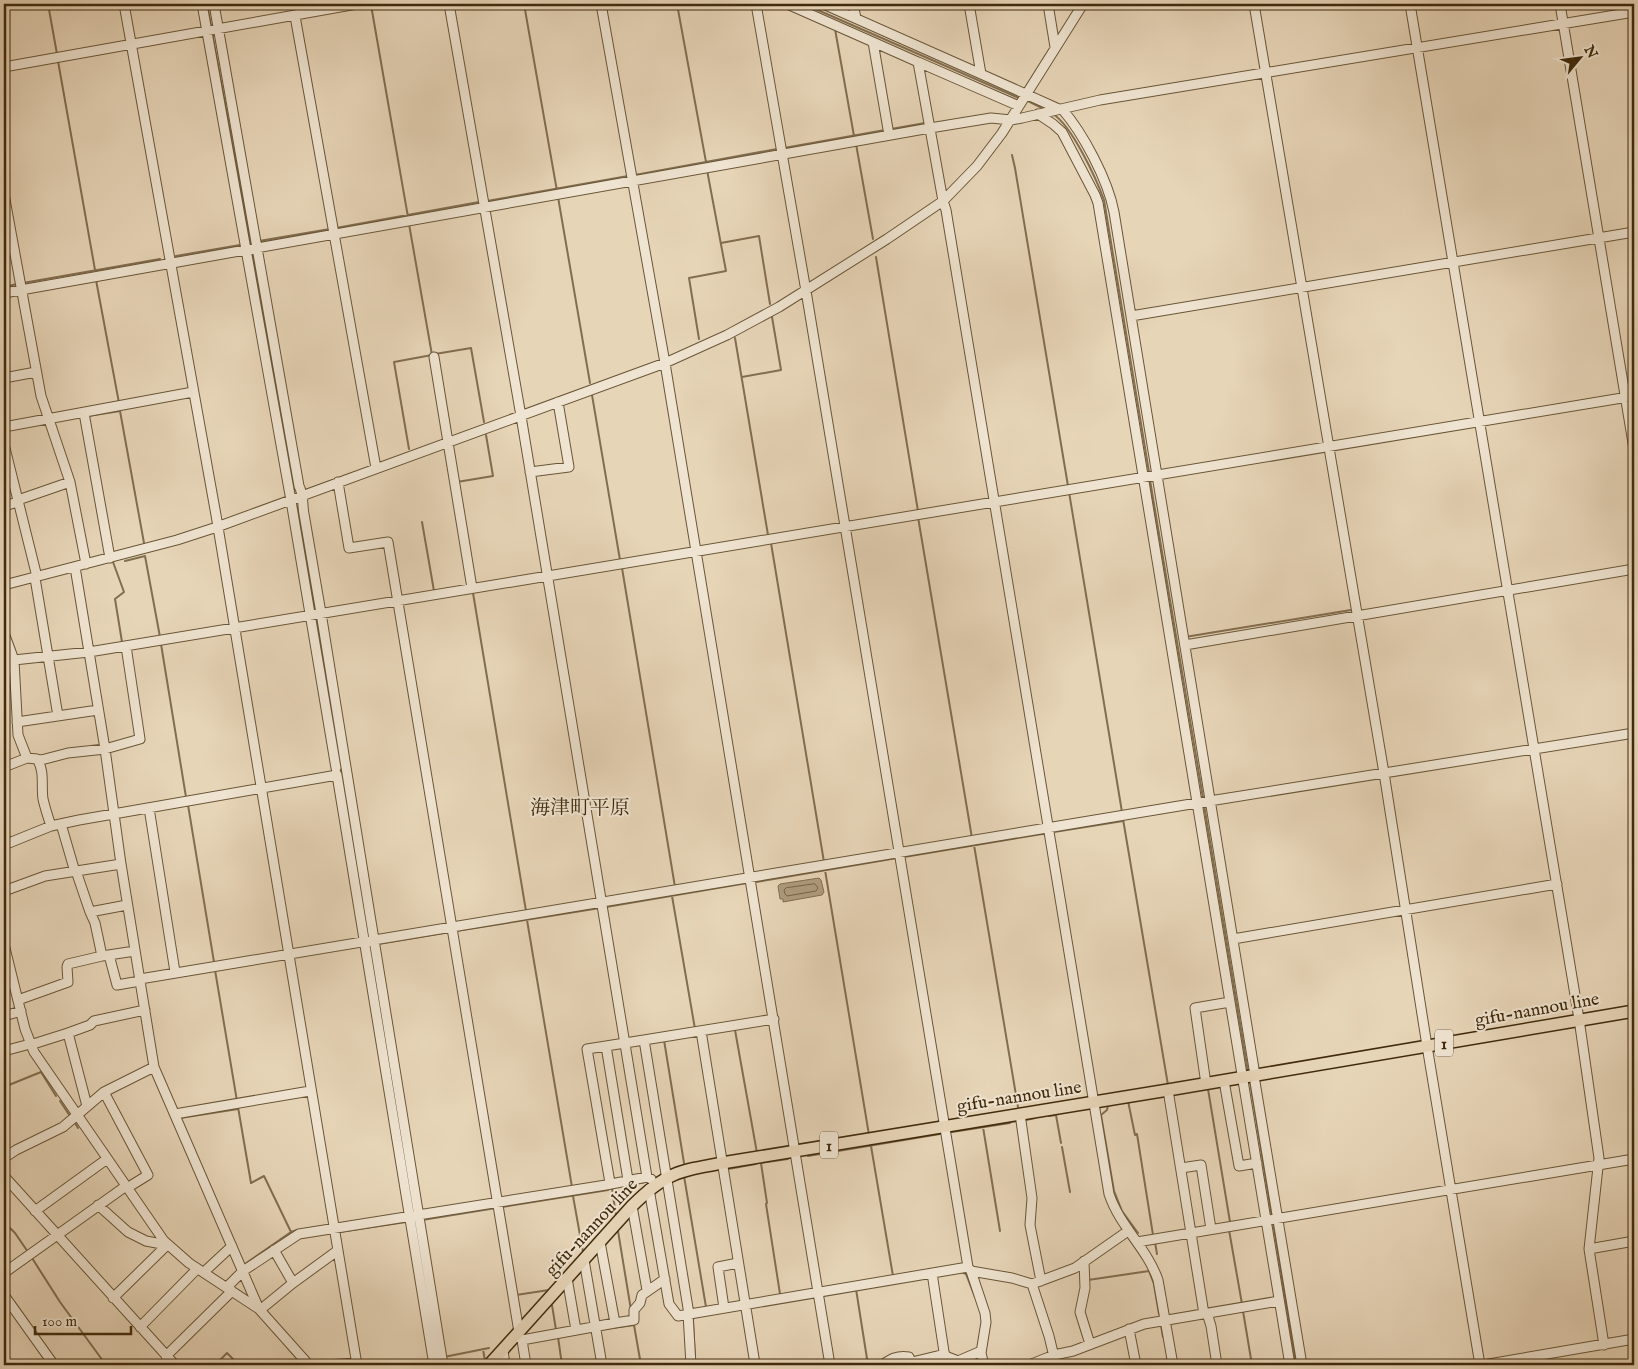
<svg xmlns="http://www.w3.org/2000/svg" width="1638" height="1369" font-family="'IM FELL English','Noto Serif JP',serif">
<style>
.water{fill:#ae9b7e;stroke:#826e50}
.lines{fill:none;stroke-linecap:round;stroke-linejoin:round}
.shore{stroke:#776345;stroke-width:1}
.stream{stroke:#826e50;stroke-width:2}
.minor-casing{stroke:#6a5637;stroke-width:11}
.major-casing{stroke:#402b0c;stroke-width:14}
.minor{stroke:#efe4d1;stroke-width:9}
.major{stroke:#e7d5b8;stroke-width:11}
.labels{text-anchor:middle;stroke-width:4;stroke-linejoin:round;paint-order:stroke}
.shield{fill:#efe4d1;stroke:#746247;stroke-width:1}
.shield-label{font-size:16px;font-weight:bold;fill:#402b0c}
.street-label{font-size:18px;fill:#402b0c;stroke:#efe4d1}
.quarter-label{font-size:20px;fill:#402b0c;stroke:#efe4d1}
</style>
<rect width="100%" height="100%" fill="#e7d5b8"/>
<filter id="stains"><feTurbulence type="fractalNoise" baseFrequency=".004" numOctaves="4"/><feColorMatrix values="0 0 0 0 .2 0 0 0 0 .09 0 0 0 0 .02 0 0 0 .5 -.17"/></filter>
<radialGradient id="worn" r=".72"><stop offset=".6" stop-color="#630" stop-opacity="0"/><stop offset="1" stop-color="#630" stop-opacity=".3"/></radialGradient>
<path class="water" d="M 819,878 L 821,880 L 824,892 L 822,895 L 783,902 L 783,899 L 780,899 L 778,886 L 780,884 Z"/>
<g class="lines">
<path class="shore" d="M 815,884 L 818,888 L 816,891 L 787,896 L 785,894 L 784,890 L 786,888 Z"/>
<path class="stream" d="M 48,4 L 57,54
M 207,4 L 211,26
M 524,4 L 557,191
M 677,4 L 706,162
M 804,4 L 1019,98
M 371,5 L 408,217
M 835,29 L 854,136
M 212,33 L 251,245
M 58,61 L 95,270
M 1026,100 L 1044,109
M 1053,114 C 1072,126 1096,178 1104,200 L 1149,472
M 891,129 L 925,123
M 856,144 L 873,239
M 784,148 L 885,130
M 1012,155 L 1015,168 L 1068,486
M 635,175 L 777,149
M 558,197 L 590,383
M 487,201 L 628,176
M 336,228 L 479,202
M 259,241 L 330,229
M 721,243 L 759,236 L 770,304
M 253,252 L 269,343
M 176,256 L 240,245
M 876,257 L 918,511
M 96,280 L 119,403
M 23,283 L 160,259
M 4,287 L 17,284
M 735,338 L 768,535
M 699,339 L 689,278 L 726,271 L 707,170
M 435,354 L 471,348 L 484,422
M 742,377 L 781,370 L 772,317
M 592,395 L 620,560
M 88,416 L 120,411 L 144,543
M 409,449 L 394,362 L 432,355 L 409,224
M 1150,480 L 1203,798
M 457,482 L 493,476 L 486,435
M 1069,492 L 1122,812
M 918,517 L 972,838
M 422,522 L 434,591
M 771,543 L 824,862
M 307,555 L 316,612
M 125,561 L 145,556 L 160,637
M 113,562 L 124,592 L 115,599 L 122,642
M 622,568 L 675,887
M 473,593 L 526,911
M 316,616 L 368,938
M 1185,637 L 1351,610
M 161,644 L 186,797
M 188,805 L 214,962
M 1204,805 L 1248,1072
M 1123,819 L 1168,1085
M 1054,832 L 1123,821
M 4,840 L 11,837
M 974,845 L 1018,1107
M 904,857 L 1042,834
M 825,870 L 869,1135
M 756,882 L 897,858
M 672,896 L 695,1029
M 606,907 L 747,883
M 527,920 L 572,1187
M 456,931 L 600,908
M 378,944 L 450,932
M 370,945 L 387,1051
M 4,966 L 6,976 L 4,977
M 215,970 L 237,1101
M 735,1030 L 757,1153
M 664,1040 L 684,1163
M 1250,1081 L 1272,1217
M 4,1087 L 41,1072 L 56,1096
M 1208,1089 L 1230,1222
M 60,1101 L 70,1116
M 1127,1102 L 1128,1101 L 1135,1135 L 1137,1134 L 1153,1235
M 1110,1105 L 1108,1105 L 1107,1110 L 1101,1115 L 1114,1191 L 1122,1211 L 1138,1233
M 238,1107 L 251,1183 L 264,1176 L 291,1232
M 1049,1116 L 1056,1115 L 1061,1143
M 180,1118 L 238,1109
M 1026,1120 L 1035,1118
M 75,1123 L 78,1128
M 983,1127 L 1000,1231
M 952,1132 L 1010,1123
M 871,1146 L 893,1276
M 1062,1147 L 1070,1192
M 808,1156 L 940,1134
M 728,1169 L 756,1164
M 709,1171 L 719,1169
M 684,1176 L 706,1307
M 635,1184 L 645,1182
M 612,1188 L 616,1216
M 573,1196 L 583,1252
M 502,1207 L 608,1190 L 611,1188
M 422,1220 L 496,1208
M 1273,1222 L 1296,1365
M 7,1225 L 15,1233 L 28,1252
M 1229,1230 L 1242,1304
M 618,1231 L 631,1310
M 339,1232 L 406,1222
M 1155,1242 L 1157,1254
M 32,1258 L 60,1302 L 106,1365
M 245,1264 L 291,1232 L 297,1230
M 961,1272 L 966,1274 L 975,1297
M 1088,1280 L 1149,1271 L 1154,1284 L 1159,1314
M 856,1289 L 868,1365
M 780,1294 L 766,1204 L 767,1203 L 761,1163 L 788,1159
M 516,1295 L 549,1290
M 552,1305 L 556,1330
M 1243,1311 L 1252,1365
M 694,1316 L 693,1320 L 695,1359
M 1161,1325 L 1163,1337
M 598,1330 L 634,1325 L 641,1365
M 558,1337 L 562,1365
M 288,1348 L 303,1365
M 483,1349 L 485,1361
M 444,1357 L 489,1348
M 4,1360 L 8,1365
M 215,1365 L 227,1353 L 239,1365"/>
<defs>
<path id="minor" d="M 124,4 L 216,515 L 357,1365
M 202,4 L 290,495 L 336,768
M 214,4 L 299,486 C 304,495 302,504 304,514 L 321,613 L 443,1365
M 449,4 L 521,416 L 647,1177
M 601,4 L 665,363 L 830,1365
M 756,4 L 806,291 L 968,1267 L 971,1271 L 985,1313 L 986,1322 L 981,1353 L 984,1365
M 787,4 L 873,42
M 823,4 L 981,74
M 853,4 L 856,18
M 969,4 L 981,74 L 1059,109
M 1048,4 L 1055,47
M 1254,4 L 1384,773 L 1427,1046 L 1480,1365
M 1410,4 L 1579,1019 L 1599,1158 L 1589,1249 L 1604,1345
M 1560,4 L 1634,449
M 295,16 L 376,468
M 918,62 L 1019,106
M 4,67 L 357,4
M 1062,109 C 1083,133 1108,180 1114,212 L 1255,1075
M 1038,114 L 1053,124 L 1062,132 L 1095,195 L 1098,203 L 1290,1365
M 889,135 L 873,42 L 918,62 L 943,201 L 946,210 L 1109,1194 C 1120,1227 1147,1248 1158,1280 L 1173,1365
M 4,194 L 41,396 L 70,482 L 86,564
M 4,293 L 930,128 L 991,118 L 1011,120 L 1022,118 L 1100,100 L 1634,12
M 1131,316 L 1634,232
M 434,357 L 472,588
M 4,378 L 36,372
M 84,413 L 110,558
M 4,427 L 193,392
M 4,444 L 37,577
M 530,472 L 569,467 L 558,402
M 338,482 L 349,548 L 388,542 L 519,1332
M 18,500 L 70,482
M 4,506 L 18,502
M 75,567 L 105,749 L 121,864 L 154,1067 L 259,1309
M 35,578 L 58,716
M 4,585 L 177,540 L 217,527 L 665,363 L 727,335 L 779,307 L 887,239 L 943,201 L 977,166 L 1002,133 L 1083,4
M 4,633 L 14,660 L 18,735 L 27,758
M 1185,645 L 1634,569
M 14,660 L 89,652 L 1634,396
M 17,722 L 98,710
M 37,759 L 41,760 L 68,753 L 105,749 L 140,739 L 126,646
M 4,767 L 27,758 L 37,759 C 45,771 41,786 43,799 C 45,808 48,817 51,826 L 79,820 L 337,775 L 336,773
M 337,775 L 434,1365
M 149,808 L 175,972
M 61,824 L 75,872
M 4,845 L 51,826
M 76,871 L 90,912 L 95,923 L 102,956
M 4,891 L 45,876 L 121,864
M 90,912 L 127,905
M 1233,939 L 1557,884
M 4,944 L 25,1029 L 34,1052 L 164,1241 L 189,1263 L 259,1309 L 309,1365
M 109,955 L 117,985 L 140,981
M 140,979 L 1197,803 L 1634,733
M 18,1000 L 68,982 L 67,967 L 68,964 L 102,956 L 135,951
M 4,1016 L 21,1011
M 701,1031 L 755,1364 L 748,1365
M 644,1040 L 774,1019
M 30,1045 L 68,1033
M 606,1046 L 628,1180
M 4,1051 L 30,1044
M 1254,1076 L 1302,1365
M 1224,1081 L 1239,1166 L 1257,1163
M 1206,1084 L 1195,1008 L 1230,1002
M 1168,1090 L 1204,1314
M 104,1092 L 148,1175 L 127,1188
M 87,1106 L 68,1033 L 90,1025 L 94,1021 L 145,1010
M 175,1114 L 310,1091
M 1020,1114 L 1032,1198 L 1030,1225 L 1041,1281
M 4,1158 L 16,1150 L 63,1127 L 104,1092 L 154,1067
M 1181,1168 L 1201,1165 L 1211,1229
M 4,1176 L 175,1365
M 610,1183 L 587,1049 L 644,1040 L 689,1314
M 649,1189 L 669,1304 L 678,1316 L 968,1267
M 98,1205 L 128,1232 L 146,1241 L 167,1245
M 632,1206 L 647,1290
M 35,1211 L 107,1159
M 1137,1242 L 1634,1159
M 1589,1249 L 1634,1241
M 584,1260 L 602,1365
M 1084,1261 L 1085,1288 L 1080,1312 L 1090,1344
M 971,1271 L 1012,1278 L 1032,1284 L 1075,1268 L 1128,1231
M 204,1272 L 232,1246
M 4,1273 L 126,1186
M 932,1273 L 946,1365
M 567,1278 L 576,1330
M 293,1283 L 337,1251
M 1032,1284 L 1049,1336 L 1056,1365
M 227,1287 L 243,1271 L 299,1234 L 606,1185 L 647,1177 L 651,1179
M 4,1295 L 54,1365
M 113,1298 L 167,1245
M 724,1308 L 718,1267 L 738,1263
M 260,1310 L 293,1283 L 274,1250
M 1207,1313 L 1211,1326 L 1217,1365
M 688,1314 L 691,1365
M 615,1323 L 634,1320 L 634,1310 L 640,1303 L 642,1295 L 665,1279
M 140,1327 L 197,1269
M 1129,1329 L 1136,1365
M 516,1335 L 522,1340 L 615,1323 L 600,1242
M 522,1340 L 526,1365
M 503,1350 L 505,1365
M 166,1356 L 232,1291
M 945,1356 L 958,1361 L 979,1352 L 981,1353
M 912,1362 L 945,1354
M 327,1365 L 356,1363
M 882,1365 C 891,1359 897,1355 909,1357 L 912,1365
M 1029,1365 L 1054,1355 L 1073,1351 L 1144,1324 L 1279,1301
M 1483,1365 L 1634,1339"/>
<path id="major" d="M 489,1365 L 632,1206 C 665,1173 678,1171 722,1163 L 1168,1090 L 1634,1011"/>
</defs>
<use href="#minor" class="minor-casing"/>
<use href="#major" class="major-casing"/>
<use href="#minor" class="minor"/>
<use href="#major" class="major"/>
</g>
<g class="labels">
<g class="shield">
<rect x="1435" y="1029.5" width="18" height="27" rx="4"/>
<rect x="820" y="1131.5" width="18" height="27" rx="4"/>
</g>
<g class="shield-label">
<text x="1444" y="1049">1</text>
<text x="829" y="1151">1</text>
</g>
<g class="street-label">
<text transform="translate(1537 1009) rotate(-10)" y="6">gifu-nannou line</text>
<text transform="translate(1019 1096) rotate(-9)" y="6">gifu-nannou line</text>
<text transform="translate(591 1227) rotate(-47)" y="6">gifu-nannou line</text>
</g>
<g class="quarter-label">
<text x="580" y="814">海津町平原</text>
</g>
</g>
<rect width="1638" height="1369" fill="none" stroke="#e7d5b8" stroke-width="20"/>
<rect x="5" y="5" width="1628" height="1359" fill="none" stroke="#402b0c" stroke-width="2.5"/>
<rect x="10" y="10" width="1618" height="1349" fill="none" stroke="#402b0c"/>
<g transform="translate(1580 58) rotate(61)" stroke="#efe4d1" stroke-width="4" paint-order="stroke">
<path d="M0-4L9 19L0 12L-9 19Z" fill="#402b0c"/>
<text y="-8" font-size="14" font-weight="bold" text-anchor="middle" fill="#402b0c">N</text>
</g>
<path d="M35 1326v8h96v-8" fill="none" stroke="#402b0c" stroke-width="2.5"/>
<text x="42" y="1326" font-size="15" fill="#402b0c" stroke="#efe4d1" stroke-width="4" paint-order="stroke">100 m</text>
<rect width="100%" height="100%" filter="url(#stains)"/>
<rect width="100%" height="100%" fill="url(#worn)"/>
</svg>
